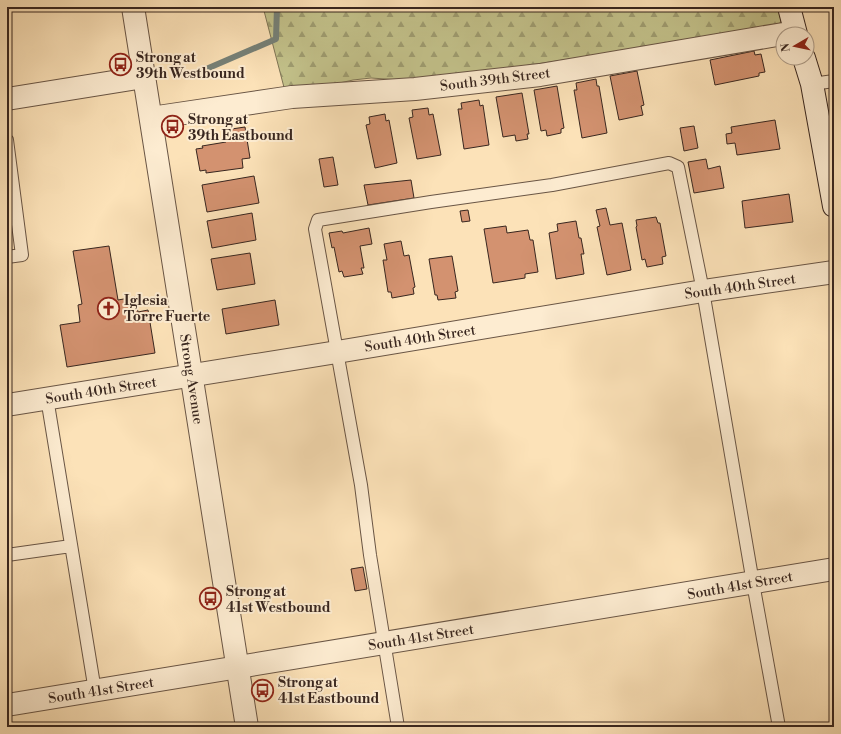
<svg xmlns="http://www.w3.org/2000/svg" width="841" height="734" font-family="'Libre Bodoni',serif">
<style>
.forest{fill:url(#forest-firs);stroke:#7e7455}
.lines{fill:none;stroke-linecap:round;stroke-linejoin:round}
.stream{stroke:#768178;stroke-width:6}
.building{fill:#d39270;stroke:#38261f}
.service-casing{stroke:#695545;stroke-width:14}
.minor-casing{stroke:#695545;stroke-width:24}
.tertiary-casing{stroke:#695545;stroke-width:24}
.secondary-casing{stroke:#38261f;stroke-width:24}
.service{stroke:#fdecd1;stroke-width:12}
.minor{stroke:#fdecd1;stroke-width:22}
.tertiary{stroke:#fdecd1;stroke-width:22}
.secondary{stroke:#fdecd1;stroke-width:22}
.labels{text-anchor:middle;stroke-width:4;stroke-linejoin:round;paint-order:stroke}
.poi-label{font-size:14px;font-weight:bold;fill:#38261f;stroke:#fdecd1;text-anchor:start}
.street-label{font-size:14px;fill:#38261f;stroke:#fdecd1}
</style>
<defs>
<pattern id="forest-firs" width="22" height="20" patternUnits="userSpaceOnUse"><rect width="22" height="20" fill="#c3c28b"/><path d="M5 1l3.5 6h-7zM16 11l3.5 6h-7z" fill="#9f9d71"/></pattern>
</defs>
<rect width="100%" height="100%" fill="#fce2b8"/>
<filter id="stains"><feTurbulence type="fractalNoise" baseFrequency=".005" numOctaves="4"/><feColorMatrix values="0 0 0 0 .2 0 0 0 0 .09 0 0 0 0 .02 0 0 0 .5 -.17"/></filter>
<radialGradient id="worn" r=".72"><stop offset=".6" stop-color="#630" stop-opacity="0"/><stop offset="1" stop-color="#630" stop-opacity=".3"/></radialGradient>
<path class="forest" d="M 263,7 L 778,7 L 781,21 L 778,26 L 770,29 L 443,78 L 400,80 L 371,78 L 353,80 L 286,95 Z"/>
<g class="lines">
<path class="stream" d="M 197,73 L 276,39 L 277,7"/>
</g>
<path class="building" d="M 754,51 L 755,55 L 761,54 L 765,72 L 759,73 L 759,76 L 715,85 L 710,60 Z
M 637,71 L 644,105 L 641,106 L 643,115 L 619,120 L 610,76 Z
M 596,79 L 597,86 L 599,86 L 607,133 L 582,138 L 574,90 L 577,90 L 576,83 Z
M 557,86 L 564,128 L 561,129 L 561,133 L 547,136 L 546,130 L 541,131 L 534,90 Z
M 522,93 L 529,134 L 527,134 L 528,139 L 516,141 L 515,135 L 503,137 L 496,97 Z
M 479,100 L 480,106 L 483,105 L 489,145 L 464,149 L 458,109 L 462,109 L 461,103 Z
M 428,108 L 429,115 L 433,114 L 441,155 L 417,159 L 409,118 L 413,117 L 412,110 Z
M 385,114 L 386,121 L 389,120 L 397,163 L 375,168 L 366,125 L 370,124 L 369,117 Z
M 775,120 L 780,149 L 737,155 L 735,143 L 727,144 L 726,134 L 732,133 L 731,127 Z
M 694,126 L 698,148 L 684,151 L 680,128 Z
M 245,127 L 250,158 L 242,159 L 243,168 L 206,173 L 206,170 L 200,171 L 196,149 L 203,148 L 202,146 L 226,142 L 225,130 Z
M 333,157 L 338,185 L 324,187 L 319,159 Z
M 706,159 L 708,169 L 720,166 L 724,188 L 694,193 L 688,162 Z
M 254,176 L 259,203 L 207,212 L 202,185 Z
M 411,180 L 414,198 L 368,205 L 364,185 Z
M 789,194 L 793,222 L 745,228 L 742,201 Z
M 606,208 L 610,225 L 622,223 L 631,270 L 607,275 L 597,227 L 600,226 L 596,210 Z
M 468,210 L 470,221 L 462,222 L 460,211 Z
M 252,213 L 256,240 L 212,248 L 207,221 Z
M 656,217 L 658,223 L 660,223 L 666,256 L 662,257 L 663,264 L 647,267 L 645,259 L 642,260 L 636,227 L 637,226 L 636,220 Z
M 576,221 L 579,238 L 581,238 L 584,254 L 581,254 L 584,274 L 556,279 L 549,233 L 558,231 L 557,224 Z
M 506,226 L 507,233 L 528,230 L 530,240 L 533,240 L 538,272 L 525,274 L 525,278 L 493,283 L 484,229 Z
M 369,228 L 372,244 L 360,246 L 364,268 L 361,268 L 363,274 L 344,277 L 342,271 L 339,272 L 334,247 L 332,248 L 329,233 L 342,231 L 343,233 Z
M 401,241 L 404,256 L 409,255 L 415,287 L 413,288 L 414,294 L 392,298 L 391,292 L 388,292 L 383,260 L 387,260 L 384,244 Z
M 109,246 L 118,300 L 135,297 L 138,312 L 148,310 L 155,353 L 67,367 L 60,325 L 80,322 L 78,305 L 82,304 L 73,251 Z
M 250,253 L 255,284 L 217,290 L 211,259 Z
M 452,256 L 458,291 L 455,292 L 456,298 L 438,300 L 437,295 L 435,295 L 429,259 Z
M 275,300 L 279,325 L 226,334 L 222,309 Z
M 363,567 L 367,589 L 355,591 L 351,569 Z"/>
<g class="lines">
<defs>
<path id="service" d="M 812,84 L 834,81
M 7,140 L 22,255 L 7,257
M 47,398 L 95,691
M 7,555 L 71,546
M 398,727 L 370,555 L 361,485 L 315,229 L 318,220 L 431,202 L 552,185 L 669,163 L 678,167 L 703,291 L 753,583 L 779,727"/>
<path id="minor" d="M 7,99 L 144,77
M 151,118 L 292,97 L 415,89 L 540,75 L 783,34
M 7,405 L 337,352 L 703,291 L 834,272
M 7,705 L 834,569"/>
<path id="tertiary" d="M 133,7 L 247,727"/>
<path id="secondary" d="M 789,7 L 796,34
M 804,58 L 812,84 L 834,206"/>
</defs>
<use href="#service" class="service-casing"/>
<use href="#minor" class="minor-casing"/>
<use href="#tertiary" class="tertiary-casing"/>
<use href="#secondary" class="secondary-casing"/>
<use href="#service" class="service"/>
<use href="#minor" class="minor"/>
<use href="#tertiary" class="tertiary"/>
<use href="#secondary" class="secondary"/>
</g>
<defs>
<symbol id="bus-ring" viewBox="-11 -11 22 22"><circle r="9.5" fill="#fdecd1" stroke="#8f2418" stroke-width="1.5"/><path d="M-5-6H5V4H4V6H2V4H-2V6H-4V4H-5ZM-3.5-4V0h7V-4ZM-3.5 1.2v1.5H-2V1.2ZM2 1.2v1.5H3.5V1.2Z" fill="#8f2418"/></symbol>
<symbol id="church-ring" viewBox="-11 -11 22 22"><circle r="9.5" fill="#fdecd1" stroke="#8f2418" stroke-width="1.5"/><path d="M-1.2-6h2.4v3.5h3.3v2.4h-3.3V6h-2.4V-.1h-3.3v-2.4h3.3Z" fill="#8f2418"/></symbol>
</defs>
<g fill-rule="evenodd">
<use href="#bus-ring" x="108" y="52" width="25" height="25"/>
<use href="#bus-ring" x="160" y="114" width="25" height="25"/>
<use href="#church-ring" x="96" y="296" width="25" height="25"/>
<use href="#bus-ring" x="198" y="586" width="25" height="25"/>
<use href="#bus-ring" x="250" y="678" width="25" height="25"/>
</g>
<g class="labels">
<g class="poi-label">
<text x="136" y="62">Strong at<tspan x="136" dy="16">39th Westbound</tspan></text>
<text x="188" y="124">Strong at<tspan x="188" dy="16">39th Eastbound</tspan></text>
<text x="124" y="305">Iglesia<tspan x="124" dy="16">Torre Fuerte</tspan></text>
<text x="226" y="596">Strong at<tspan x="226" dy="16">41st Westbound</tspan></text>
<text x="278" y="687">Strong at<tspan x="278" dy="16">41st Eastbound</tspan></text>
</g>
<g class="street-label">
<text transform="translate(495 79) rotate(-7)" y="5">South 39th Street</text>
<text transform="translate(740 286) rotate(-8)" y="5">South 40th Street</text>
<text transform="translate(420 338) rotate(-9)" y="5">South 40th Street</text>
<text transform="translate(192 379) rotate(81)" y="5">Strong Avenue</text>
<text transform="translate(101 390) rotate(-9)" y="5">South 40th Street</text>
<text transform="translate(740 585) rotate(-10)" y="5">South 41st Street</text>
<text transform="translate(421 637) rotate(-9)" y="5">South 41st Street</text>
<text transform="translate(101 690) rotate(-9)" y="5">South 41st Street</text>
</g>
</g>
<rect width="841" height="734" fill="none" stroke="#fce2b8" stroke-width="24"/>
<rect x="8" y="8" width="825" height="718" fill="none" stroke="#38261f" stroke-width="2"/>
<rect x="12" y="12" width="817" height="710" fill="none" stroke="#38261f"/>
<g transform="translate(795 46) rotate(261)"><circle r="19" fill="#fdecd1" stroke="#ae9d8a"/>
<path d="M0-3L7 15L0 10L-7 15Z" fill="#8f2418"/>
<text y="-6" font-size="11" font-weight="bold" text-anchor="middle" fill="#38261f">N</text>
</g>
<rect width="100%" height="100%" filter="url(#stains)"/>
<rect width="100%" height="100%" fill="url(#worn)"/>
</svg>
